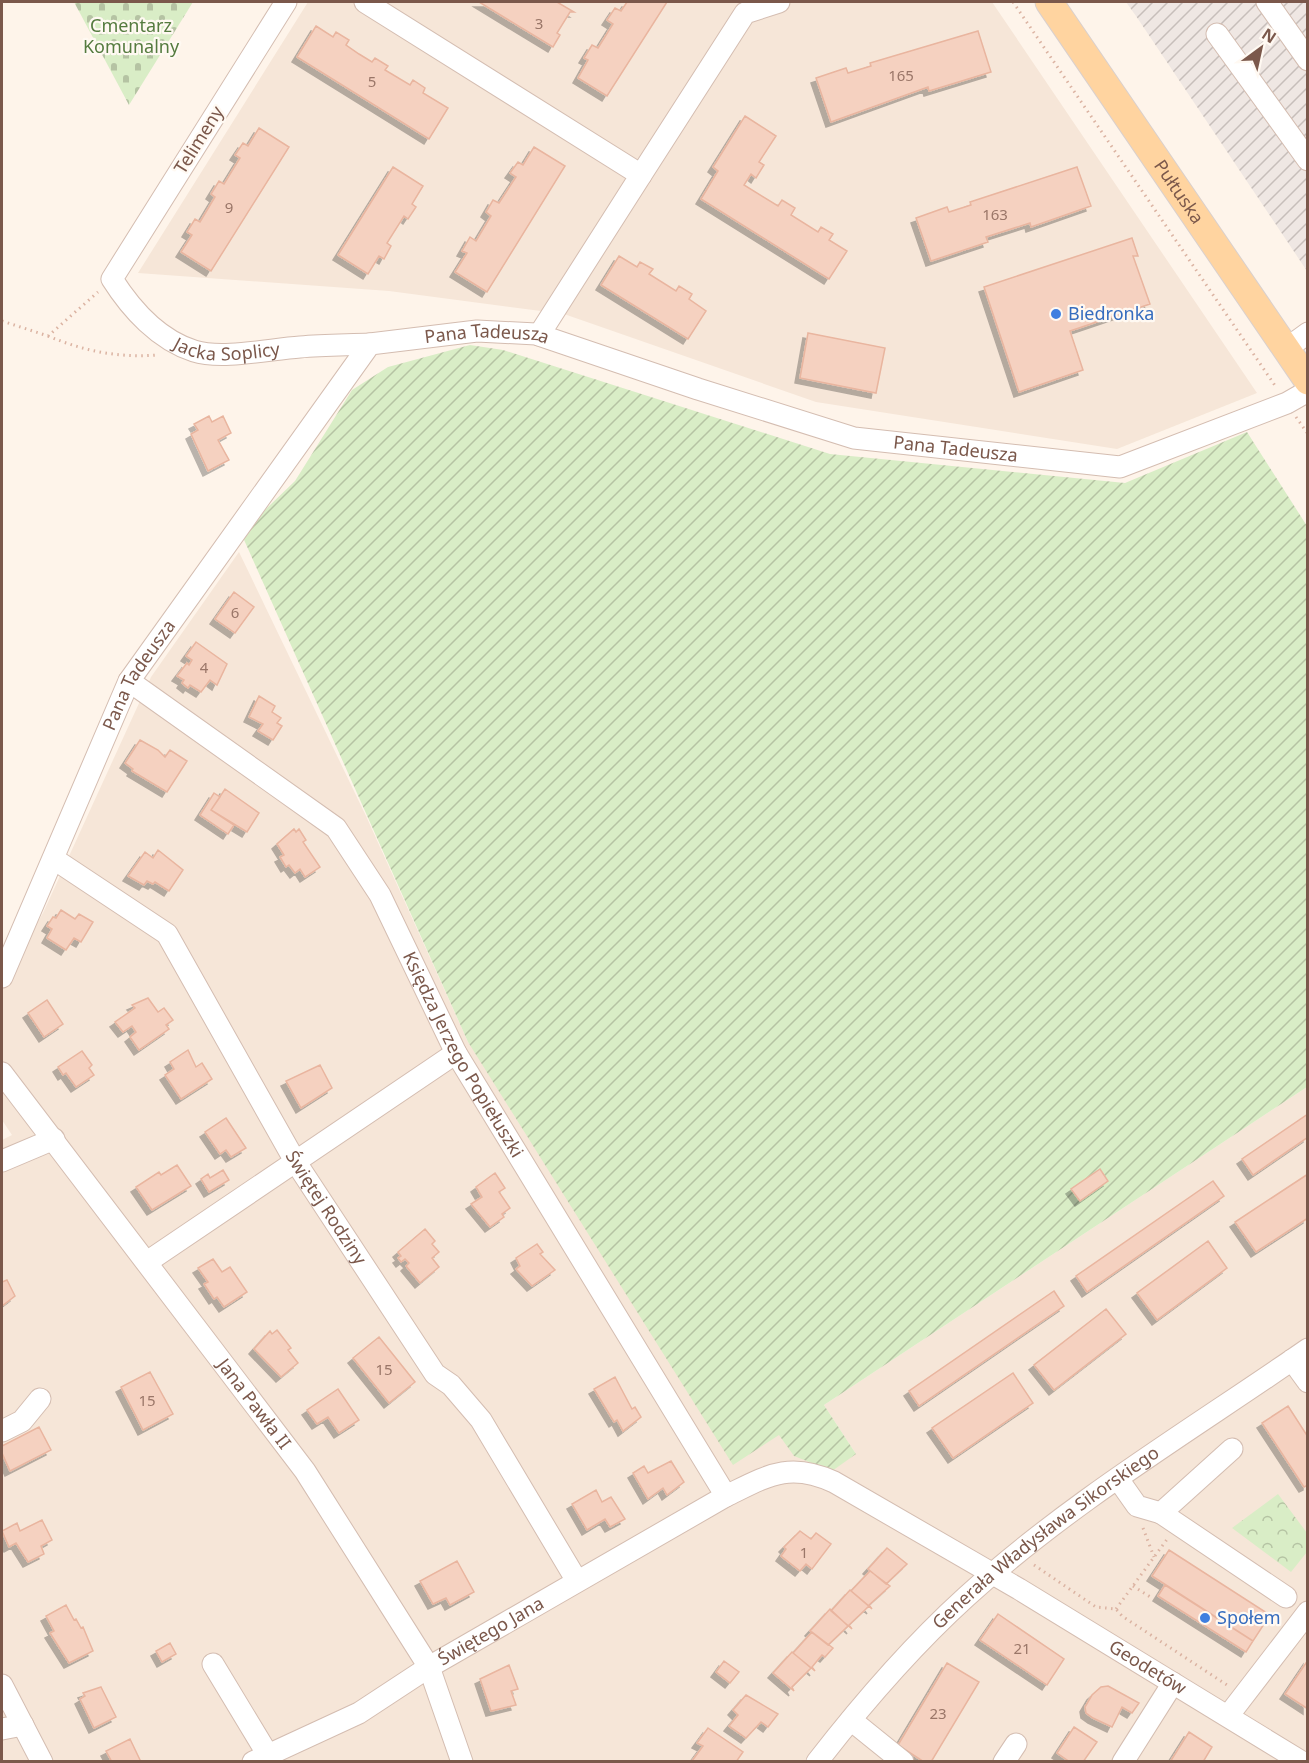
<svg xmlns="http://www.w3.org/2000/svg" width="1309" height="1763" font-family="'Noto Sans',sans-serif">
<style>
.residential{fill:#f6e6d8}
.industrial{fill:url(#industrial-furrows)}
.cemetery{fill:url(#cemetery-stones)}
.park{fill:url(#park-crowns)}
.garden{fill:url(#garden-furrows)}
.building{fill:#f5d1c0;stroke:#e9b59f;stroke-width:1.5;filter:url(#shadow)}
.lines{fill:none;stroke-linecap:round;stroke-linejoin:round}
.minor-casing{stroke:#d4bdb1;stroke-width:23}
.major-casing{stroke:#dad0cd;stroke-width:29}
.path{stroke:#dbb3a2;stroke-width:3;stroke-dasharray:1.5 4.5;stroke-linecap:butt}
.minor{stroke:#fff;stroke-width:21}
.major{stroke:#ffd4a0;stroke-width:27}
.shop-dot{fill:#3f7fe0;stroke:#fff9f2;stroke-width:2}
.labels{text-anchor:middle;stroke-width:4.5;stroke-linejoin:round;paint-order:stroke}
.number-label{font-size:15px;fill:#9a7668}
.park-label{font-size:18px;fill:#557b3f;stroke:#fff9f2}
.street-label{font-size:18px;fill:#7b584b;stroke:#fff9f2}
.shop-label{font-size:18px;fill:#366cbe;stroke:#fff9f2;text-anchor:start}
</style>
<defs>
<pattern id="industrial-furrows" width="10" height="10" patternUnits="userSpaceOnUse" patternTransform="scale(1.5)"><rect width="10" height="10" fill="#efe7e3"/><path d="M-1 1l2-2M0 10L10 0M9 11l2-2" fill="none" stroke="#c7beba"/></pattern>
<pattern id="cemetery-stones" width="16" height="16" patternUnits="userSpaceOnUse" patternTransform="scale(1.5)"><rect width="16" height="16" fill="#d9edc6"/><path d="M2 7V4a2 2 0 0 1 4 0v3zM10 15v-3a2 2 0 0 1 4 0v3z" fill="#b5c3a3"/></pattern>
<pattern id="park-crowns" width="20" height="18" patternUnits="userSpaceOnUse" patternTransform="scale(1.5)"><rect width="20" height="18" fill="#d9edc6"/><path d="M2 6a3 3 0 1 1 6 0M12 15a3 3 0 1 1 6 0" fill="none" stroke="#b5c3a3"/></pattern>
<pattern id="garden-furrows" width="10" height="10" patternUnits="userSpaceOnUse" patternTransform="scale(1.5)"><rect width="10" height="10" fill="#d9edc6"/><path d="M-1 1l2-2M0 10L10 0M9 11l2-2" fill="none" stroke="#b5c3a3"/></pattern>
<filter id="shadow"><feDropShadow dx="-5" dy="5" stdDeviation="0" flood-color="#0004"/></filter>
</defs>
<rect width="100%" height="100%" fill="#fef4ea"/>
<path class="residential" d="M 308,2 L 992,2 L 1257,393 L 1117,449 L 816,402 L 564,314 L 389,291 L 138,273 Z
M 239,552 L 366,816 L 468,1042 L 780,1434 L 856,1454 L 824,1405 L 1307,1087 L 1307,1761 L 2,1761 L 2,1140 L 12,1135 L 2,1120 L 2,983 L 43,913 L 151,677 Z"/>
<path class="industrial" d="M 1126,2 L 1307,2 L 1307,271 L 1136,16 Z"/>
<path class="cemetery" d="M 74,2 L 193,2 L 129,105 Z"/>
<path class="park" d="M 1278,1494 L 1307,1533 L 1307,1552 L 1291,1572 L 1232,1528 Z"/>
<path class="garden" d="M 470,345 L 503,350 L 830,454 L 1125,483 L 1247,432 L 1307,526 L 1307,1087 L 824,1405 L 856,1454 L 832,1471 L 794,1456 L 779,1435 L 733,1465 L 468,1042 L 241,533 L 295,481 L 352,390 L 388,367 Z"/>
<path class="building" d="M 479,2 L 557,2 L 574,12 L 570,12 L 557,33 L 560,35 L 553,47 Z
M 627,2 L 667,2 L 607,96 L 578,78 L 588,60 L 584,58 L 592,45 L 598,48 L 613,24 L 607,20 L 615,8 L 621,11 Z
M 316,26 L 333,37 L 336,32 L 349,40 L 346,45 L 359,54 L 372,62 L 375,58 L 388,66 L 385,70 L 410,85 L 413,80 L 425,88 L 423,93 L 448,108 L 429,139 L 297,57 Z
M 978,31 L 991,72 L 929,91 L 928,87 L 831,122 L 816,78 L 846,68 L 848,73 L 871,66 L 870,63 Z
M 745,116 L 776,136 L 759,162 L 764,165 L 756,178 L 751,174 L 744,185 L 778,206 L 782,200 L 795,208 L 791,215 L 818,232 L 821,227 L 833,234 L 829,240 L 847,251 L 829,279 L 701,199 L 718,171 L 713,167 Z
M 259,128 L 289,147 L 211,271 L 181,252 L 192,235 L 187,232 L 195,219 L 200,222 L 215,197 L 211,194 L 219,181 L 224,184 L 240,158 L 235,155 L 243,143 L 248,146 Z
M 534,147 L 565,166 L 487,292 L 455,272 L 467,253 L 462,251 L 470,237 L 476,241 L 491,216 L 486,212 L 493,200 L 499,203 L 516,177 L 510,173 L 518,162 L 523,165 Z
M 393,167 L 423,186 L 412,204 L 416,207 L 408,219 L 404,216 L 387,243 L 391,246 L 384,259 L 379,256 L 368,274 L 338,255 Z
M 1077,167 L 1091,206 L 1031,227 L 1030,223 L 986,237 L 988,242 L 931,261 L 916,218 L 947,207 L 949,212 L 971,205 L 970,202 Z
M 1132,238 L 1138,256 L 1133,256 L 1150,304 L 1070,331 L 1083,370 L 1019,392 L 984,287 Z
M 619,256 L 637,267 L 640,262 L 653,269 L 649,274 L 676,291 L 679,286 L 692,294 L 689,299 L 706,311 L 688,339 L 601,285 Z
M 808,333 L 885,348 L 876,393 L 800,378 Z
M 209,416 L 212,422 L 223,416 L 231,433 L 218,440 L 229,460 L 208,471 L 191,434 L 198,430 L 194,424 Z
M 234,592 L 254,607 L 235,633 L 215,619 Z
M 196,642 L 227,664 L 217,685 L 210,680 L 201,692 L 190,685 L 188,688 L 182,683 L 184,680 L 177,676 L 187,663 L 189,665 L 192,660 L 186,656 Z
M 259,696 L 275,706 L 272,712 L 281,718 L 277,723 L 282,726 L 273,740 L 258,731 L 263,724 L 249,717 Z
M 140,740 L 158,750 L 165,757 L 170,750 L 187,761 L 167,792 L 132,771 L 133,769 L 125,763 Z
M 225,789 L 259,813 L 247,832 L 211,810 Z
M 214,793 L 220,797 L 211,810 L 234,825 L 228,834 L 200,815 Z
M 294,829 L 296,832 L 299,829 L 306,840 L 303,842 L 320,867 L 305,877 L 300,869 L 295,873 L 289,865 L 286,867 L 280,857 L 284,855 L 277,844 Z
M 158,850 L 183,870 L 169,891 L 155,882 L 153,884 L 147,881 L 144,885 L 128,876 L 145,852 L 153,858 Z
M 61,910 L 75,919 L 79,914 L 93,922 L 81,942 L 74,938 L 66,950 L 47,938 L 52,929 L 47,926 L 53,917 L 56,918 Z
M 148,998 L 158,1012 L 164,1008 L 173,1020 L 166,1025 L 169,1029 L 139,1050 L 130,1037 L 136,1032 L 132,1026 L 123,1032 L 115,1022 L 135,1008 L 132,1005 Z
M 47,1000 L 63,1024 L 44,1037 L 28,1013 Z
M 188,1050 L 196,1067 L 202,1063 L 212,1079 L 181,1099 L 165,1075 L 174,1069 L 170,1062 Z
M 82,1051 L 92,1065 L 89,1068 L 94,1075 L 76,1087 L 66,1073 L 63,1075 L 58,1067 Z
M 320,1065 L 332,1088 L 301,1108 L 286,1081 Z
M 1308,1114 L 1308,1137 L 1253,1175 L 1242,1159 Z
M 226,1118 L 246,1148 L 231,1157 L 226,1150 L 220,1154 L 205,1132 Z
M 177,1165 L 191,1186 L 152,1210 L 136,1187 L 159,1172 L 161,1175 Z
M 1100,1169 L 1108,1181 L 1080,1201 L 1071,1189 Z
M 223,1170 L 229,1180 L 209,1192 L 201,1179 L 208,1174 L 210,1178 Z
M 495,1173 L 505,1188 L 499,1192 L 510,1208 L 502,1214 L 504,1217 L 490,1227 L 471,1204 L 482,1197 L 476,1187 Z
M 1308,1174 L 1308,1218 L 1256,1252 L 1235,1222 Z
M 1213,1181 L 1224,1196 L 1087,1292 L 1076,1276 Z
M 425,1229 L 435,1241 L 432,1244 L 439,1252 L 432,1258 L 439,1267 L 420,1283 L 406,1266 L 409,1263 L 405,1259 L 401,1262 L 398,1258 L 401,1256 L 398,1252 Z
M 1208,1241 L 1227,1268 L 1157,1320 L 1137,1293 Z
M 537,1244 L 543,1252 L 540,1254 L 555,1270 L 532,1286 L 516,1269 L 520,1266 L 516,1258 Z
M 213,1259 L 222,1272 L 230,1267 L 247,1292 L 224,1307 L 217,1297 L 214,1299 L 204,1284 L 208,1282 L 198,1268 Z
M 7,1280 L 15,1296 L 2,1306 L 2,1282 Z
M 1054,1291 L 1064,1306 L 919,1406 L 909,1391 Z
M 1106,1309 L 1126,1334 L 1054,1390 L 1034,1365 Z
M 277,1330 L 291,1348 L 288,1350 L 298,1363 L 281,1377 L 254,1349 L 270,1331 L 272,1334 Z
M 379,1337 L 415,1382 L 389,1403 L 353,1358 Z
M 150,1372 L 173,1414 L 143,1430 L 121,1387 Z
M 1013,1373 L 1033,1403 L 953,1458 L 932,1428 Z
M 615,1377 L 632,1409 L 635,1407 L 641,1417 L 623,1431 L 617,1420 L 614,1422 L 594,1389 Z
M 338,1389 L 359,1420 L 339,1433 L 328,1417 L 317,1424 L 307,1410 Z
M 1288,1406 L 1308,1437 L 1308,1485 L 1304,1487 L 1262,1423 Z
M 39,1427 L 51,1450 L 10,1471 L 2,1453 L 2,1446 Z
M 671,1461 L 684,1482 L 667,1495 L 663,1488 L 648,1499 L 633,1473 L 644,1466 L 648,1473 Z
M 596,1490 L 602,1502 L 611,1497 L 625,1519 L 610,1527 L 605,1519 L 587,1530 L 572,1504 Z
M 42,1520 L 52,1540 L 41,1546 L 44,1554 L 28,1562 L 16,1543 L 9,1547 L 2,1531 L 17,1523 L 20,1531 Z
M 800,1531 L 811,1539 L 816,1533 L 831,1544 L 812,1569 L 806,1564 L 800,1571 L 781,1556 L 786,1549 L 784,1547 Z
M 887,1548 L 907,1564 L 886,1584 L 868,1569 Z
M 1169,1550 L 1270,1615 L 1253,1641 L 1152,1576 Z
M 457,1561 L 474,1592 L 450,1605 L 446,1598 L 433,1604 L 420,1581 Z
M 870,1571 L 890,1586 L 869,1605 L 872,1609 L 851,1591 Z
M 1165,1585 L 1253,1641 L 1246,1652 L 1158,1596 Z
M 850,1590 L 869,1606 L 849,1625 L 852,1629 L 831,1611 Z
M 66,1605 L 74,1620 L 76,1619 L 81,1628 L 83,1627 L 93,1651 L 69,1663 L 50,1633 L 54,1631 L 46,1616 Z
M 830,1609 L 848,1626 L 828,1645 L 810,1631 Z
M 998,1614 L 1064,1659 L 1047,1685 L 980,1640 Z
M 812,1632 L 833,1648 L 825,1657 L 822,1655 L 812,1667 L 815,1671 L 793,1653 Z
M 170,1643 L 176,1654 L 162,1662 L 156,1651 Z
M 792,1652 L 811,1668 L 792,1687 L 794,1691 L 773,1673 Z
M 1308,1660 L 1308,1709 L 1285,1694 Z
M 724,1661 L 739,1672 L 730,1683 L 716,1672 Z
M 947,1663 L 979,1682 L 931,1762 L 924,1762 L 898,1745 Z
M 509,1665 L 518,1689 L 511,1691 L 516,1705 L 491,1711 L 480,1679 Z
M 1108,1686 L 1139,1703 L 1132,1713 L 1122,1707 L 1112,1727 L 1093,1718 L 1086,1713 L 1085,1707 L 1092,1695 L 1101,1687 Z
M 101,1687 L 116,1717 L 94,1728 L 80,1699 L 85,1696 L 83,1693 Z
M 746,1695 L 778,1714 L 768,1727 L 761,1722 L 746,1738 L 729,1726 L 738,1715 L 733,1710 Z
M 1074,1727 L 1097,1742 L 1083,1762 L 1070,1762 L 1057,1753 Z
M 708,1728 L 743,1752 L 736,1762 L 692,1761 L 703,1746 L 697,1743 Z
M 1189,1732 L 1212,1747 L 1203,1762 L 1170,1762 Z
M 130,1739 L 141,1762 L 112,1762 L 106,1751 Z"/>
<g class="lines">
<defs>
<g id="minor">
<path id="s1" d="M 286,2 L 112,279 C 131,309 159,340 194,351 C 222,360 270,349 300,347 C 323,345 347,345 370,344"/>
<path d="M 365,2 L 641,175 L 539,335"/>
<path d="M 1267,2 L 1308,60"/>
<path d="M 1217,34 L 1308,160"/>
<path d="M 641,175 L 745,13 L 779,2"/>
<path d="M 1286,349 L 1308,333"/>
<path id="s2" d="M 129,681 L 336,828 L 380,895 L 456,1053 L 726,1496"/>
<path id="s3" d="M 54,859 L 167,934 L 295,1161 L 435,1374 L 451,1385 L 481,1420 L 577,1581"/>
<path id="s4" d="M 2,977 L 129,681 L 370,344 L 477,331 L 536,334 L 698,389 L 854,438 L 1120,467 L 1287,403 L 1308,391"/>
<path id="s5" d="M 2,1073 L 305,1471 L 429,1667 L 462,1762"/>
<path d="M 2,1161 L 54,1139"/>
<path d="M 147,1262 L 456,1053"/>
<path d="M 1292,1360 L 1308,1382"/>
<path d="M 2,1431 L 22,1421 L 40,1399"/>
<path d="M 1118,1479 L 1137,1506 L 1161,1513 L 1232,1449"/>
<path d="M 1161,1513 L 1286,1597"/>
<path d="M 213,1664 L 268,1755"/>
<path d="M 2,1685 L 42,1762"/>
<path d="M 1228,1716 L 1308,1612"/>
<path d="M 851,1720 L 903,1762"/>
<path d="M 2,1729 L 23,1725"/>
<path id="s6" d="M 253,1762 L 359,1713 L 429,1667 L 726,1496 C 767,1476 789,1461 834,1482 L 1019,1589 L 1302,1762"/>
<path id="s7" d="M 817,1762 C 862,1704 912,1646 966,1597 C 1070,1502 1193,1429 1308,1349"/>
<path d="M 1004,1762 L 1016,1744"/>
<path d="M 1123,1762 L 1173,1683"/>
</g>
<g id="major">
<path id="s8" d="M 1049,2 L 1308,381"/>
</g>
</defs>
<use href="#minor" class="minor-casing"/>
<use href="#major" class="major-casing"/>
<path class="path" d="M 1013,2 L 1276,387
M 2,321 L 48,336 L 98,292
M 48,336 C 84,351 118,358 157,355
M 1296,417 L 1308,434
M 1143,1528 L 1154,1557
M 1034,1565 L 1096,1607 L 1116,1609 L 1122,1616 L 1227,1685
M 1133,1586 L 1152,1598
M 1116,1609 L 1168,1538"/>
<use href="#minor" class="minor"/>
<use href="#major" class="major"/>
</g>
<g class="shop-dot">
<circle cx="1056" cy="314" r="6"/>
<circle cx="1205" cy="1618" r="6"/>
</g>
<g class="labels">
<g class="number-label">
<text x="539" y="29">3</text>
<text x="901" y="81">165</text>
<text x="372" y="87">5</text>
<text x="229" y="213">9</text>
<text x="995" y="220">163</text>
<text x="235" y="618">6</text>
<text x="204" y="673">4</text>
<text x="384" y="1375">15</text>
<text x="147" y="1406">15</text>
<text x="804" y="1558">1</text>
<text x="1022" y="1654">21</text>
<text x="938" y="1719">23</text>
</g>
<g class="park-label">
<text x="131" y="32">Cmentarz<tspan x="131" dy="21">Komunalny</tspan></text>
</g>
<g class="street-label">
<text transform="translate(199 140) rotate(-58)" y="6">Telimeny</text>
<text dy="6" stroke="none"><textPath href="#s8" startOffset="230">Pułtuska</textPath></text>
<text dy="6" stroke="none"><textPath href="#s4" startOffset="854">Pana Tadeusza</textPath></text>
<text dy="6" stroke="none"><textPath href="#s1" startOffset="471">Jacka Soplicy</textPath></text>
<text dy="6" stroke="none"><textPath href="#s4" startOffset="1340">Pana Tadeusza</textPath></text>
<text dy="6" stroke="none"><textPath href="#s4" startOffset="332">Pana Tadeusza</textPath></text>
<text dy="6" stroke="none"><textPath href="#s2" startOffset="514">Księdza Jerzego Popiełuszki</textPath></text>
<text dy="6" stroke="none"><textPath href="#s3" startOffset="452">Świętej Rodziny</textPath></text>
<text dy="6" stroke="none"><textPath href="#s5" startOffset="416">Jana Pawła II</textPath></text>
<text dy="6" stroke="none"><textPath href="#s7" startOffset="322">Generała Władysława Sikorskiego</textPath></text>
<text dy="6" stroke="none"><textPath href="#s6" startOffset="272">Świętego Jana</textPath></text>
<text dy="6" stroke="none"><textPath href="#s6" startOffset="1022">Geodetów</textPath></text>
</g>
<g class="shop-label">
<text x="1068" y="320">Biedronka</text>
<text x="1217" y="1624">Społem</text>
</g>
</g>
<rect width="1309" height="1763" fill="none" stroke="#7b584b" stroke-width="6"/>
<g transform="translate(1261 48) rotate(33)" stroke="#fff9f2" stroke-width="4.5" paint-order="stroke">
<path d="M0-4.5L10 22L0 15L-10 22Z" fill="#7b584b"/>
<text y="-9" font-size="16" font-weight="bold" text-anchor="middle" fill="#7b584b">N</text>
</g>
</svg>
